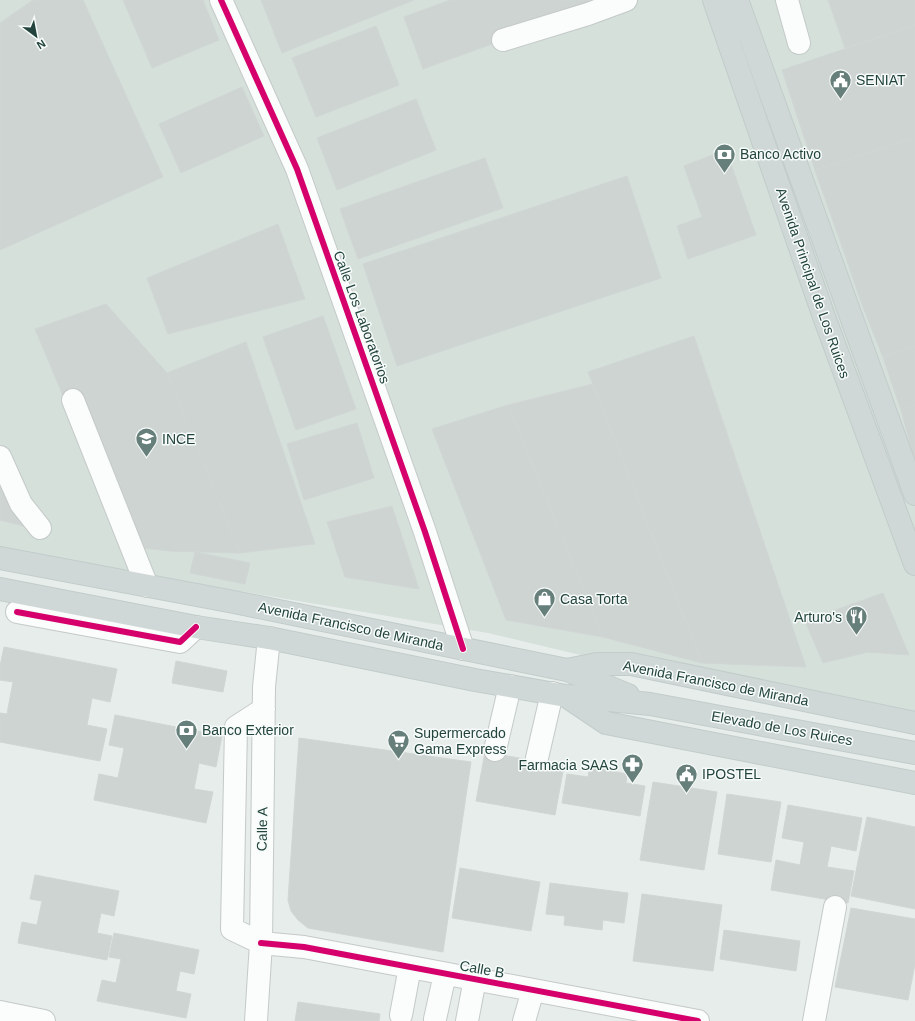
<svg xmlns="http://www.w3.org/2000/svg" width="915" height="1021" font-family="Helvetica,sans-serif">
<style>
.built{fill:#d5e0db}
.building{fill:#ced4d2;stroke:#d0d6d4}
.lines{fill:none;stroke-linecap:round;stroke-linejoin:round}
.minor-casing{stroke:#c4cac8;stroke-width:24}
.major-casing{stroke:#c2ccca;stroke-width:24}
.minor{stroke:#fbfcfc;stroke-width:22}
.major{stroke:#cfd8d6;stroke-width:22}
.cycleway-casing{stroke:#f7fbf9;stroke-width:8}
.cycleway{stroke:#d6006c;stroke-width:6}
.labels{text-anchor:middle;stroke-width:3;stroke-linejoin:round;paint-order:stroke}
.poi-label{font-size:14px;fill:#22443d;stroke:#f7fbf9;text-anchor:start}
.street-label{font-size:14px;fill:#22443d;stroke:#f7fbf9}
</style>
<rect width="100%" height="100%" fill="#e7edeb"/>
<path class="built" d="M 0,0 L 915,0 L 915,720 L 757,697 L 488,633 L 79,564 L 0,549 Z"/>
<path class="building" d="M 33,0 L 83,0 L 163,177 L 0,250 L 0,23 Z
M 123,0 L 203,0 L 219,40 L 152,68 Z
M 261,0 L 414,0 L 282,53 Z
M 450,0 L 614,0 L 423,69 L 404,17 Z
M 828,0 L 915,0 L 915,25 L 845,48 Z
M 915,25 L 915,137 L 815,170 L 782,70 Z
M 376,26 L 399,85 L 316,117 L 292,58 Z
M 242,87 L 264,136 L 181,173 L 159,124 Z
M 416,99 L 436,150 L 337,190 L 317,138 Z
M 915,137 L 915,235 L 846,258 L 815,170 Z
M 726,150 L 756,235 L 688,259 L 677,226 L 702,217 L 684,166 Z
M 485,158 L 503,208 L 358,259 L 340,209 Z
M 627,176 L 661,278 L 397,366 L 363,264 Z
M 278,224 L 305,299 L 168,334 L 147,278 Z
M 915,235 L 915,346 L 883,357 L 861,302 L 846,258 Z
M 106,304 L 167,373 L 240,553 L 170,551 L 126,546 L 35,329 Z
M 323,316 L 356,409 L 296,430 L 263,337 Z
M 694,336 L 806,667 L 702,663 L 588,372 Z
M 246,342 L 315,544 L 240,553 L 167,373 Z
M 915,346 L 915,405 L 901,410 L 883,357 Z
M 593,384 L 702,663 L 603,637 L 508,405 Z
M 508,405 L 526,448 L 603,637 L 506,620 L 432,429 Z
M 915,405 L 915,462 L 901,410 Z
M 357,423 L 374,478 L 304,500 L 287,444 Z
M 0,468 L 27,527 L 0,520 Z
M 392,506 L 419,589 L 345,577 L 327,522 Z
M 195,552 L 250,563 L 245,584 L 190,573 Z
M 883,593 L 909,655 L 868,652 L 823,663 L 805,621 Z
M 4,647 L 117,669 L 110,702 L 92,698 L 87,725 L 107,729 L 100,761 L 0,742 L 0,713 L 7,714 L 13,682 L 0,680 L 0,666 Z
M 176,661 L 227,671 L 223,692 L 172,683 Z
M 115,715 L 222,736 L 216,767 L 199,763 L 194,789 L 213,792 L 206,823 L 94,800 L 99,774 L 118,778 L 124,748 L 109,745 Z
M 299,738 L 471,762 L 443,952 L 308,928 L 298,920 L 291,911 L 288,900 Z
M 485,752 L 564,766 L 555,815 L 476,801 Z
M 590,767 L 627,774 L 626,783 L 645,786 L 640,816 L 562,803 L 567,774 L 588,777 Z
M 653,782 L 717,792 L 704,870 L 640,860 Z
M 727,794 L 781,802 L 771,862 L 718,854 Z
M 788,805 L 862,818 L 856,851 L 831,846 L 827,867 L 854,871 L 848,903 L 771,890 L 776,860 L 800,865 L 804,842 L 782,838 Z
M 867,817 L 915,827 L 915,909 L 851,896 Z
M 460,868 L 540,882 L 531,931 L 452,918 Z
M 35,875 L 119,891 L 114,916 L 101,913 L 97,933 L 112,936 L 107,960 L 18,943 L 22,922 L 37,925 L 42,901 L 30,899 Z
M 550,883 L 628,893 L 624,923 L 603,920 L 602,930 L 564,925 L 565,916 L 546,914 Z
M 642,894 L 722,905 L 713,971 L 633,961 Z
M 851,908 L 915,919 L 915,964 L 908,1000 L 835,987 Z
M 724,930 L 800,941 L 796,971 L 720,959 Z
M 114,933 L 199,950 L 194,974 L 180,971 L 176,991 L 191,994 L 186,1018 L 97,1001 L 102,980 L 116,983 L 121,959 L 109,957 Z
M 298,1002 L 380,1014 L 379,1021 L 295,1021 Z"/>
<g class="lines">
<defs>
<path id="minor" d="M 221,0 L 297,169 L 425,532 L 463,649
M 787,0 L 799,43
M 503,40 L 588,14 L 626,0
M 73,400 L 147,586
M 0,457 L 21,504 L 40,528
M 17,612 L 180,642 L 196,627
M 264,709 L 236,727 L 232,929 L 261,943 L 304,947 L 698,1021
M 495,750 L 510,686
M 537,758 L 552,693
M 0,1012 L 44,1021
M 401,1015 L 410,967
M 435,1019 L 445,974
M 256,1021 L 261,943 L 264,687 L 269,638
M 467,1021 L 475,979
M 524,1021 L 533,990
M 814,1021 L 835,907"/>
<path id="major" d="M 714,0 L 823,314 L 915,564
M 737,0 L 915,494
M 0,558 L 234,602 L 567,670 L 597,664 L 631,664 L 915,723
M 0,589 L 196,627 L 269,638 L 475,680 L 566,696 L 606,723 L 915,783
M 567,670 L 628,695
M 569,696 L 650,704 L 915,753"/>
</defs>
<use href="#minor" class="minor-casing"/>
<use href="#major" class="major-casing"/>
<use href="#minor" class="minor"/>
<use href="#major" class="major"/>
<defs>
<path id="cycleway" d="M 221,0 L 297,169 L 425,532 L 463,649
M 17,612 L 180,642 L 196,627
M 261,943 L 304,947 L 698,1021"/>
</defs>
<use href="#cycleway" class="cycleway-casing"/>
<use href="#cycleway" class="cycleway"/>
</g>
<defs>
<symbol id="civic-pin" viewBox="-11 -11 22 30"><path d="M0 17L-7.5 6A9.5 9.5 0 1 1 7.5 6Z" fill="#677f7a" stroke="#f7fbf9"/><path d="M-.6-6.5H3V-4.5H.6V-3L4-1V1h2V6H-6V1h2V-1L-.6-3ZM-1.2 2.5V6h2.4V2.5Z" fill="#fff"/></symbol>
<symbol id="bank-pin" viewBox="-11 -11 22 30"><path d="M0 17L-7.5 6A9.5 9.5 0 1 1 7.5 6Z" fill="#677f7a" stroke="#f7fbf9"/><path d="M-6-4H6V4H-6ZM0-2.3a2.3 2.3 0 1 0 0 4.6a2.3 2.3 0 1 0 0-4.6Z" fill="#fff"/></symbol>
<symbol id="university-pin" viewBox="-11 -11 22 30"><path d="M0 17L-7.5 6A9.5 9.5 0 1 1 7.5 6Z" fill="#677f7a" stroke="#f7fbf9"/><path d="M0-5L7-2L0 1L-7-2ZM-4 1L0 2.5L4 1V4Q0 6-4 4Z" fill="#fff"/></symbol>
<symbol id="shop-pin" viewBox="-11 -11 22 30"><path d="M0 17L-7.5 6A9.5 9.5 0 1 1 7.5 6Z" fill="#677f7a" stroke="#f7fbf9"/><path d="M-5-2.5h2.3a2.7 3.5 0 0 1 5.4 0H5L5.5 6h-11ZM-1.5-2.5h3a1.5 2.3 0 0 0-3 0Z" fill="#fff"/></symbol>
<symbol id="restaurant-pin" viewBox="-11 -11 22 30"><path d="M0 17L-7.5 6A9.5 9.5 0 1 1 7.5 6Z" fill="#677f7a" stroke="#f7fbf9"/><path d="M-5-6h1v4h1v-4h1v4h1v-4h1v5L-1.5 .5V6h-2V.5L-5-1ZM5-6V6H3V1.5H1.5Q1.5-4 5-6Z" fill="#fff"/></symbol>
<symbol id="supermarket-pin" viewBox="-11 -11 22 30"><path d="M0 17L-7.5 6A9.5 9.5 0 1 1 7.5 6Z" fill="#677f7a" stroke="#f7fbf9"/><path d="M-6-5.5h2.5l.6 2H6L4.5 2H-2.5L-4.4-4H-6ZM-1.5 3.2a1.3 1.3 0 1 0 .1 0ZM3 3.2a1.3 1.3 0 1 0 .1 0Z" fill="#fff"/></symbol>
<symbol id="pharmacy-pin" viewBox="-11 -11 22 30"><path d="M0 17L-7.5 6A9.5 9.5 0 1 1 7.5 6Z" fill="#677f7a" stroke="#f7fbf9"/><path d="M-2-6h4v4h4v4h-4v4h-4v-4h-4v-4h4Z" fill="#fff"/></symbol>
</defs>
<g fill-rule="evenodd">
<use href="#civic-pin" x="828" y="68" width="25" height="34"/>
<use href="#bank-pin" x="712" y="142" width="25" height="34"/>
<use href="#university-pin" x="134" y="426" width="25" height="34"/>
<use href="#shop-pin" x="532" y="586" width="25" height="34"/>
<use href="#restaurant-pin" x="844" y="604" width="25" height="34"/>
<use href="#bank-pin" x="174" y="718" width="25" height="34"/>
<use href="#supermarket-pin" x="386" y="728" width="25" height="34"/>
<use href="#pharmacy-pin" x="620" y="752" width="25" height="34"/>
<use href="#civic-pin" x="674" y="762" width="25" height="34"/>
</g>
<g class="labels">
<g class="poi-label">
<text x="856" y="85">SENIAT</text>
<text x="740" y="159">Banco Activo</text>
<text x="162" y="444">INCE</text>
<text x="560" y="604">Casa Torta</text>
<text x="842" y="622" text-anchor="end">Arturo's</text>
<text x="202" y="735">Banco Exterior</text>
<text x="414" y="738">Supermercado<tspan x="414" dy="16">Gama Express</tspan></text>
<text x="618" y="770" text-anchor="end">Farmacia SAAS</text>
<text x="702" y="779">IPOSTEL</text>
</g>
<g class="street-label">
<text transform="translate(813 283) rotate(71)" y="5">Avenida Principal de Los Ruices</text>
<text transform="translate(362 317) rotate(70)" y="5">Calle Los Laboratorios</text>
<text transform="translate(351 626) rotate(12)" y="5">Avenida Francisco de Miranda</text>
<text transform="translate(716 683) rotate(11)" y="5">Avenida Francisco de Miranda</text>
<text transform="translate(782 728) rotate(10)" y="5">Elevado de Los Ruices</text>
<text transform="translate(262 829) rotate(-89)" y="5">Calle A</text>
<text transform="translate(482 969) rotate(10)" y="5">Calle B</text>
</g>
</g>
<g transform="translate(36 36) rotate(148)" stroke="#f7fbf9" stroke-width="3" paint-order="stroke">
<path d="M0-3L7 15L0 10L-7 15Z" fill="#22443d"/>
<text y="-6" font-size="11" font-weight="bold" text-anchor="middle" fill="#22443d">N</text>
</g>
</svg>
